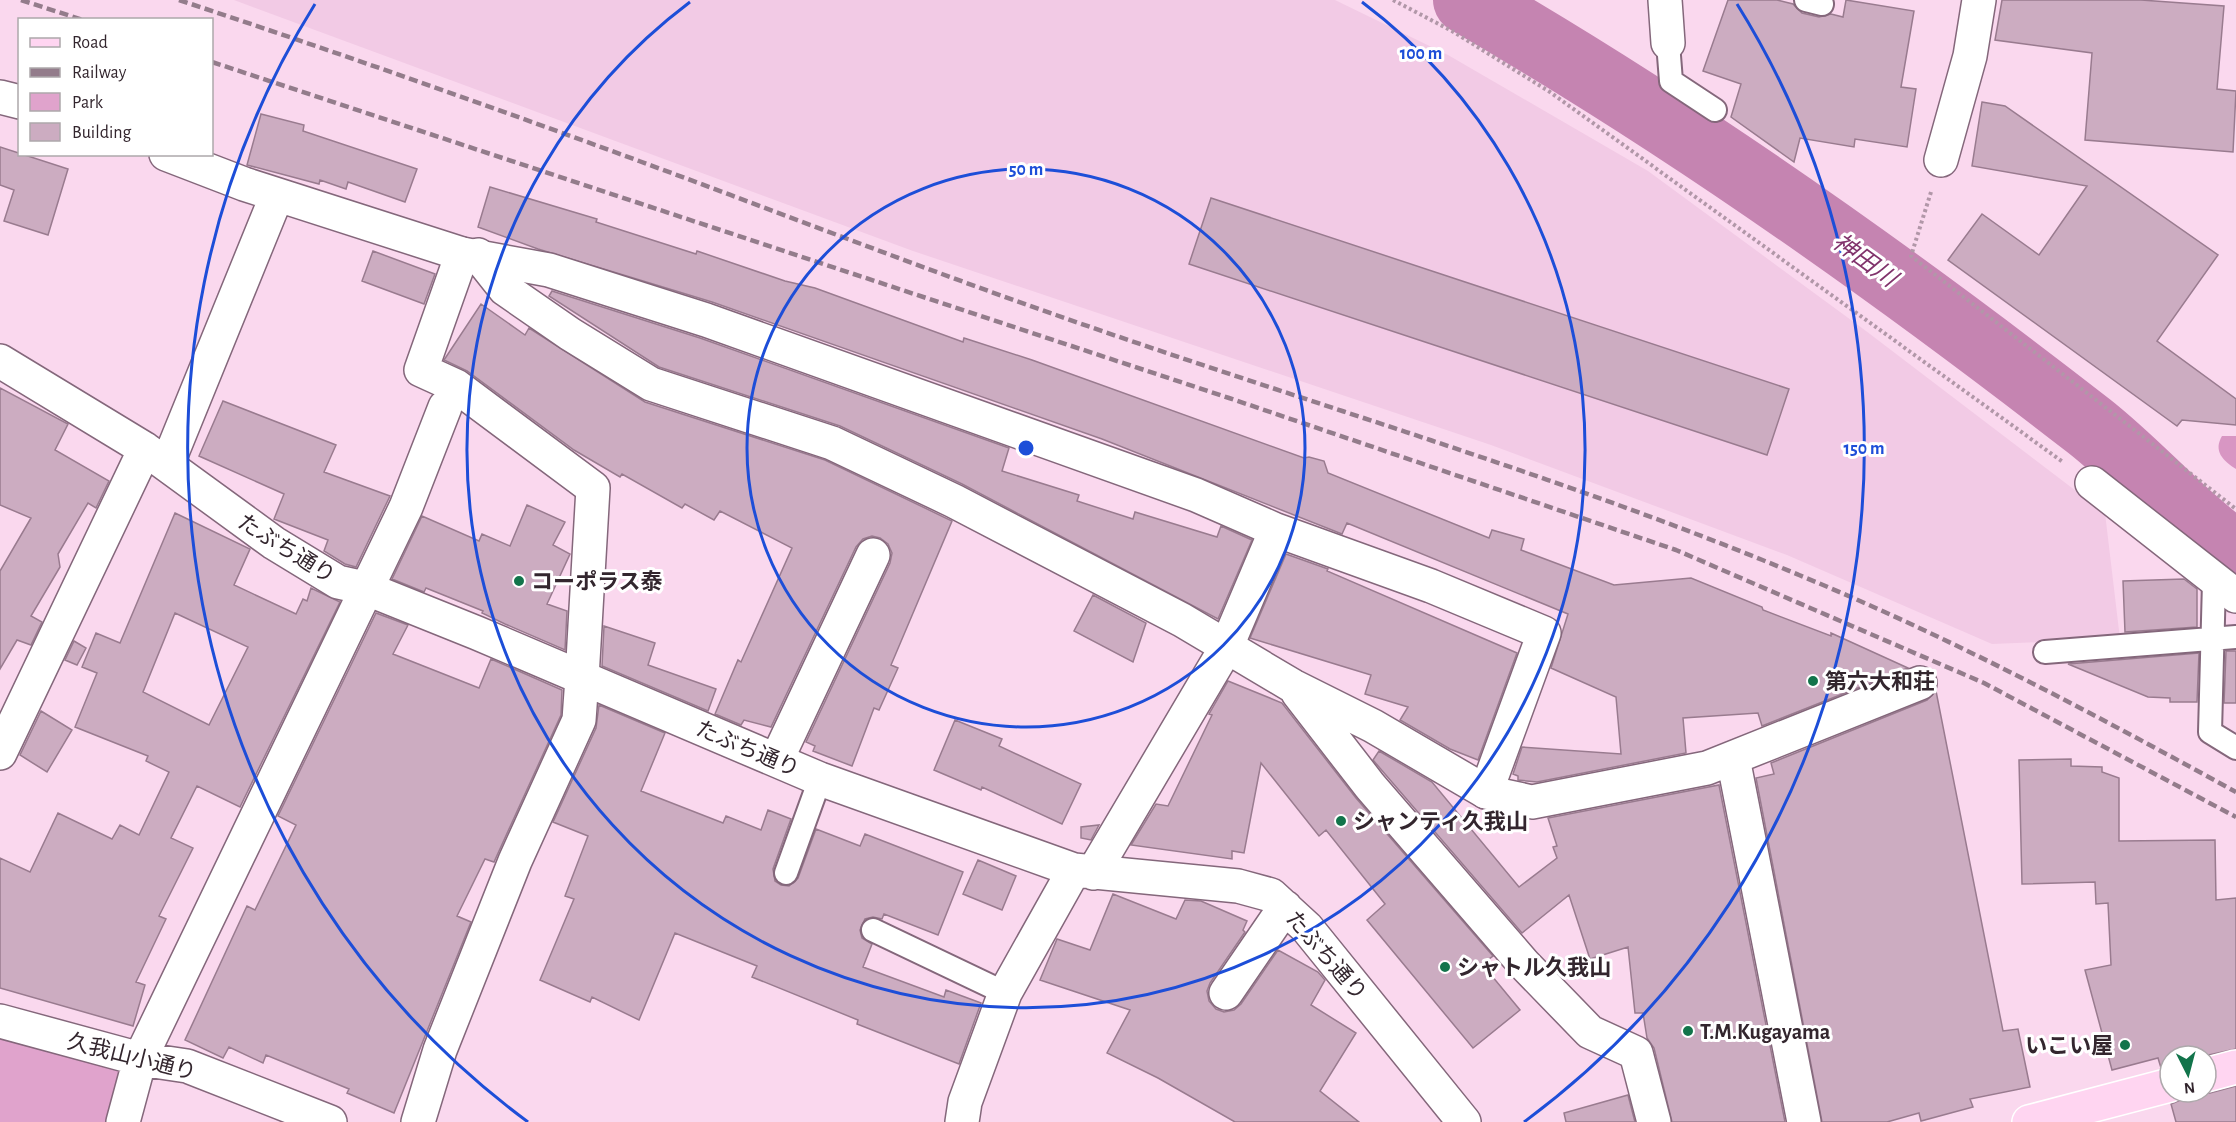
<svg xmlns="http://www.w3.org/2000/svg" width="2236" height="1122" font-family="'Alegreya Sans','Noto Sans JP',sans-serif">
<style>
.built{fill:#f2cae5}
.green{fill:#e0a3cc}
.forest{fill:#d896c3}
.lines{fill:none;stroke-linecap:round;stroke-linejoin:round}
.river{stroke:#c584b1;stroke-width:68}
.building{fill:#ccacc1;stroke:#997b8f;stroke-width:1.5;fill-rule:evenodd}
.service-casing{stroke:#84677b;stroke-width:26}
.pedestrian-casing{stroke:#84677b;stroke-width:36}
.minor-casing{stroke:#84677b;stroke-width:36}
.primary-casing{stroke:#fff;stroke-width:36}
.path{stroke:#b197a8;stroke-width:4;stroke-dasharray:3 3;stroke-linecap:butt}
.service{stroke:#fff;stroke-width:22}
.pedestrian{stroke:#fff;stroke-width:33}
.minor{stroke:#fff;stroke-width:33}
.primary{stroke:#ffd5f1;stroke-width:33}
.rail{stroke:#937c8b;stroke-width:4.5;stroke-dasharray:9 4.5;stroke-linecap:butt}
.ring{fill:none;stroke:#1d4ed8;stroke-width:3}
.poi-dot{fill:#12744b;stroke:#fff;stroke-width:2}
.labels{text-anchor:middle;stroke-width:6;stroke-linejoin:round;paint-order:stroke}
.street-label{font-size:22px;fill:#33262e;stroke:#fff}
.poi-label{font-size:22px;font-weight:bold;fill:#33262e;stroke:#fff;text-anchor:start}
.water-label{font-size:24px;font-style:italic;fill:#81336c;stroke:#fff}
.centre{fill:#1d4ed8;stroke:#fff;stroke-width:3}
.ring-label{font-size:18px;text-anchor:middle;font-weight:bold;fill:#1d4ed8;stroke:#fff;stroke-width:6;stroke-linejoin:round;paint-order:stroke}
</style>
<rect width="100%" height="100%" fill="#fad8ee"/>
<path class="built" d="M 234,0 L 1335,0 L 1448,55 L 1648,171 L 1866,331 L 2105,513 L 2120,639 L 1992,644 L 1787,555 L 1491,445 L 913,251 Z"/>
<path class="green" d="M 0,1034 L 116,1064 L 126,1080 L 114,1122 L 0,1122 Z"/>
<path class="forest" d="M 2222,436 L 2236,436 L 2236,469 C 2223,461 2213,451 2222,436 Z"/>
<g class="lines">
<path class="river" d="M 1467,0 C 1684,125 1891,272 2089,426 C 2140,466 2183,518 2236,555"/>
</g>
<path class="building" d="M 1728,0 L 1777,0 L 1793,4 L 1802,13 L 1819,17 L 1831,14 L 1843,17 L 1846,0 L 1914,11 L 1901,87 L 1916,89 L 1907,147 L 1855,139 L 1854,147 L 1800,138 L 1794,162 L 1731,117 L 1741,84 L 1703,71 Z
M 2002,0 L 2141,0 L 2224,6 L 2217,89 L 2236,91 L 2233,152 L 2085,140 L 2092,53 L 1995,40 Z
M 1982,102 L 2005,106 L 2218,255 L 2157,341 L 2236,399 L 2236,425 L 2182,420 L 2177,426 L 1948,260 L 1982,214 L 2039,255 L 2087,186 L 1972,166 Z
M 261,114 L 304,125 L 303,131 L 417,169 L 405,202 L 348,182 L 346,189 L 320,180 L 319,184 L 247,165 Z
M 0,147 L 68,169 L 48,235 L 4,221 L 14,190 L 0,185 Z
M 490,187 L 597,219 L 596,222 L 696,254 L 697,251 L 785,281 L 815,288 L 963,342 L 964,338 L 1032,360 L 1304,458 L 1309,457 L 1324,461 L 1328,473 L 1489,538 L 1492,530 L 1524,539 L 1521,550 L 1614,585 L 1691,578 L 1762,607 L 1763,610 L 1831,636 L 1831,633 L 1908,668 L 1762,726 L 1758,713 L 1683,718 L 1686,753 L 1537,782 L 1518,780 L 1518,776 L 1513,774 L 1522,747 L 1621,754 L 1616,697 L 1551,668 L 1568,614 L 1347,523 L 1342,534 L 1102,439 L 712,302 L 538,249 L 478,227 Z
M 1211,198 L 1789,389 L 1767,455 L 1189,264 Z
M 373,251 L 435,274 L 424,304 L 362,281 Z
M 552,291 L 700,338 L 1009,448 L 1002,471 L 1079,495 L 1077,501 L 1133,519 L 1135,512 L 1217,537 L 1221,526 L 1252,540 L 1218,619 L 962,484 L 840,426 L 659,367 L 549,296 Z
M 481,304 L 525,335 L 529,328 L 645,402 L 825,460 L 952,521 L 891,665 L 898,668 L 879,710 L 874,708 L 852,766 L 813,751 L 815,746 L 806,742 L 890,563 L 892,553 L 888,544 L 880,538 L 872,536 L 863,539 L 856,547 L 771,727 L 744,720 L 741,725 L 715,714 L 738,660 L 741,662 L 792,548 L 720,511 L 714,520 L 685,504 L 682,508 L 622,474 L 620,477 L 574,450 L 467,371 L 444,360 Z
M 0,388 L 68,424 L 55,450 L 109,481 L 96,508 L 88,503 L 58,554 L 60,567 L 31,616 L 42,622 L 31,645 L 17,640 L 0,669 L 0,571 L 31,518 L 0,505 Z
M 223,401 L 336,445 L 324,472 L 390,496 L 356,567 L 345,564 L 324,551 L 328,540 L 274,519 L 284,494 L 199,456 Z
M 527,505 L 565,522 L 553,545 L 570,554 L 547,604 L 567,611 L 565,650 L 505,624 L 482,613 L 483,611 L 426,588 L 424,592 L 392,579 L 422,516 L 479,541 L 482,534 L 510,546 Z
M 175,513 L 250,549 L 234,585 L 296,614 L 303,599 L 307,601 L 311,588 L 340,602 L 240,807 L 197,786 L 171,838 L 193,848 L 159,916 L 166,919 L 136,982 L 145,985 L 133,1026 L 0,988 L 0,858 L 30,872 L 58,813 L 112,839 L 120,825 L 139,835 L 169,772 L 146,761 L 148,756 L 75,727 L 97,673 L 82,667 L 96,633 L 120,643 ZM 175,613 L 248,647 L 209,725 L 143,692 Z
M 1286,554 L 1328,569 L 1327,571 L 1517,653 L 1478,760 L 1450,749 L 1400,720 L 1408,707 L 1365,694 L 1371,675 L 1250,638 Z
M 2184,579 L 2197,589 L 2197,627 L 2125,632 L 2123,581 Z
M 1093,595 L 1146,623 L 1133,662 L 1074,631 Z
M 376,613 L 408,625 L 393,654 L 479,688 L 491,659 L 562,690 L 561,715 L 494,862 L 485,859 L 457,916 L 471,922 L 394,1113 L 347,1093 L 349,1089 L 266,1055 L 263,1063 L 229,1047 L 223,1058 L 185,1040 L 247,906 L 255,910 L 296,825 L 278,816 Z
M 604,626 L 655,643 L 648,665 L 716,689 L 708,711 L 602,666 Z
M 74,641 L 86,648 L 77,665 L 65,660 Z
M 2226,651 L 2236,651 L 2236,703 L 2224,703 Z
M 2199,653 L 2197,702 L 2170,702 L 2170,698 L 2148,697 L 2068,664 Z
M 1228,681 L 1282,703 L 1356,798 L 1493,956 L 1482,964 L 1520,1010 L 1473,1048 L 1367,920 L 1385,904 L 1326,830 L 1319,836 L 1261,763 L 1244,853 L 1232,851 L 1232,859 L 1131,845 L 1156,804 L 1168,806 L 1212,715 L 1209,714 Z
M 1936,691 L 2003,1031 L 2018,1029 L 2030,1087 L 1970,1099 L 1973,1107 L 1921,1121 L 1919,1113 L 1887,1122 L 1822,1122 L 1756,778 L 1774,774 L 1771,763 L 1927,700 Z
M 599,705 L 665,733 L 641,791 L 723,823 L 726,816 L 761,830 L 768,810 L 791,819 L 773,869 L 775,881 L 781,885 L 789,886 L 798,878 L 816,829 L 860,846 L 865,834 L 963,872 L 938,935 L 884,914 L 882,919 L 873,917 L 865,919 L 860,930 L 862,938 L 872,944 L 863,967 L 944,997 L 946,990 L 981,1003 L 959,1064 L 857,1024 L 858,1020 L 752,977 L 757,966 L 675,933 L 639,1020 L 592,997 L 590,1002 L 540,980 L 574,899 L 565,896 L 588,836 L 553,822 L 596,728 Z
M 41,711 L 72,730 L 47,772 L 20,755 Z
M 955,720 L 1002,739 L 999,746 L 1081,784 L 1062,824 L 982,787 L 981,790 L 934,770 Z
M 1379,751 L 1432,782 L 1519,887 L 1557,858 L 1553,847 L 1557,846 L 1548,818 L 1719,785 L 1785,1122 L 1672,1122 L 1654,1048 L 1647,1038 L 1643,1013 L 1635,1013 L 1628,947 L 1590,959 L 1569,895 L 1522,933 L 1385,774 L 1373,760 Z
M 2071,759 L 2071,766 L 2102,767 L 2102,772 L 2119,778 L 2119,841 L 2215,840 L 2216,900 L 2236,898 L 2236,1049 L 2204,1056 L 2170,1056 L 2170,1067 L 2161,1068 L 2158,1058 L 2112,1070 L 2085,970 L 2111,965 L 2108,903 L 2096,904 L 2095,882 L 2022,884 L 2019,760 Z
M 1099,825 L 1091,840 L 1081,838 L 1081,827 Z
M 978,860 L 1016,876 L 1002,910 L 963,894 Z
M 1113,894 L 1176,919 L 1185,900 L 1201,901 L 1247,921 L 1243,930 L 1245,932 L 1210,983 L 1207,991 L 1209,1001 L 1216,1009 L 1224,1012 L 1234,1010 L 1241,1004 L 1278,950 L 1318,972 L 1325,980 L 1311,1005 L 1356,1033 L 1320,1091 L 1359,1122 L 1235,1122 L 1158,1078 L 1107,1053 L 1130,1010 L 1040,980 L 1057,939 L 1090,950 Z
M 2236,1086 L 2236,1122 L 2176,1122 L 2171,1104 L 2183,1099 L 2187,1092 L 2210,1093 Z
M 1628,1095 L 1635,1122 L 1566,1122 L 1564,1113 Z"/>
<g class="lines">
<defs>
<path id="service" d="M 1806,0 L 1822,4
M 1668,43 L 1671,81 L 1715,110
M 2214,582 L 2210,732 L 2236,748
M 2045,652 L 2236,637
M 786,873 L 820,779
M 873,930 L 1005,993"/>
<path id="pedestrian" d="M 462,254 L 421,370 L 456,386 L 593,488 L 582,678
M 478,255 L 505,289 L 570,334 L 651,384 L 832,443 L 954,501 L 1182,620 L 1293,686 L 1373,726 L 1486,792
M 1298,693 L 1370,786 L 1524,964 L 1590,1032 L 1636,1053 L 1654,1122"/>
<path id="minor" d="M 1665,0 L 1668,43
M 0,97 L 20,102
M 166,154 L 244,184 L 462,254 L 549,270 L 706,320 L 1196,495 L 1276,530 L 1431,586 L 1544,633 L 1486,792 L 1532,802 L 1707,768 L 1920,683
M 1941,160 L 1970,56 L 1979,0
M 0,361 L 145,449 L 274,543 L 338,582 L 365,588 L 477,633 L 820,779 L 1074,870 L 1238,886 L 1271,895 L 1307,928 L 1464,1122
M 167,465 L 277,195
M 2092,483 L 2236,596
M 0,753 L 145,449
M 1733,758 L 1804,1122
M 777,759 L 873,555
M 1093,873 L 1226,648 L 1276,530
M 1226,993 L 1285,907
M 0,1021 L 140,1059 L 187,1066 L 330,1122
M 123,1122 L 140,1059 L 406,507 L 445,407
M 418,1122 L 440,1050 L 515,861 L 579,720 L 582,678
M 962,1122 L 965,1102 L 1005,993 L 1074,870"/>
<path id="primary" d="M 2206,1075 L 2236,1067
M 2029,1122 L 2170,1085"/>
</defs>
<use href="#service" class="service-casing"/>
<use href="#pedestrian" class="pedestrian-casing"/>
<use href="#minor" class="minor-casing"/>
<use href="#primary" class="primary-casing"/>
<path class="path" d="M 1393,0 L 1452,31 L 1550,92 L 2063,462
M 1931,192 L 1911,256 L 2236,509"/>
<use href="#service" class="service"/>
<use href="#pedestrian" class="pedestrian"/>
<use href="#minor" class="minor"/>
<use href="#primary" class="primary"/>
<path class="rail" d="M 21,0 L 83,20
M 179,0 C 333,51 487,105 639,161 C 778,212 916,266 1056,315 C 1303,402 1557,474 1799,575 C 1950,637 2094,714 2236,792
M 212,62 L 1229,398 L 1676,550 L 1984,683 L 2236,817"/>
</g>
<g class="ring">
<circle cx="1026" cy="448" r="279"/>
<path d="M1362 2A559 559 0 1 1 690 2"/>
<path d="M528 1122A838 838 0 0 1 315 4M1737 4A838 838 0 0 1 1524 1122"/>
</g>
<g class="poi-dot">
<circle cx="519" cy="581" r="6"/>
<circle cx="1813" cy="681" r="6"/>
<circle cx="1341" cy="821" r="6"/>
<circle cx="1445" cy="967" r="6"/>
<circle cx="1688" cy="1031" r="6"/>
<circle cx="2125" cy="1045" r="6"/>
</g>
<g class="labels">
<g class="street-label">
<text transform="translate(287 548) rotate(32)" y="8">たぶち通り</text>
<text transform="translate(748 748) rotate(23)" y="8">たぶち通り</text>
<text transform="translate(1327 955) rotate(49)" y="8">たぶち通り</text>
<text transform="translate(132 1056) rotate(14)" y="8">久我山小通り</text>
</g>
<g class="poi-label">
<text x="531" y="589">コーポラス泰</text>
<text x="1825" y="689">第六大和荘</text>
<text x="1353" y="829">シャンティ久我山</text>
<text x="1457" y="975">シャトル久我山</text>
<text x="1700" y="1039">T.M.Kugayama</text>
<text x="2113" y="1053" text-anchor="end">いこい屋</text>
</g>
<g class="water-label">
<text transform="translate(1865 260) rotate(36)" y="8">神田川</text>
</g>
</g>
<circle cx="1026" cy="448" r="9" class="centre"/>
<g class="ring-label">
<text x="1421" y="59">100 m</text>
<text x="1026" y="175">50 m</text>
<text x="1864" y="454">150 m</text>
</g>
<rect x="18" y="18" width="195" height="138" fill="#ffffff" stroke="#ada8ab" stroke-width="1.5"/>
<rect x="30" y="38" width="30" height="9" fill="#ffd5f1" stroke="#ada8ab" stroke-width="1.5"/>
<text x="72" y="48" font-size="18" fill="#33262e">Road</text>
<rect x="30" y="68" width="30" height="9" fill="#937c8b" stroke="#ada8ab" stroke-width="1.5"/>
<text x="72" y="78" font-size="18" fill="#33262e">Railway</text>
<rect x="30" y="93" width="30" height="18" fill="#e0a3cc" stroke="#ada8ab" stroke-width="1.5"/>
<text x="72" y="108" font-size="18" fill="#33262e">Park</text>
<rect x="30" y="123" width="30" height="18" fill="#ccacc1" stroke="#ada8ab" stroke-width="1.5"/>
<text x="72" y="138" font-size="18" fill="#33262e">Building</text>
<g transform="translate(2188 1074) rotate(174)"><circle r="28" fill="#ffffff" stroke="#ada8ab" stroke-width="1.5"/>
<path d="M0-4.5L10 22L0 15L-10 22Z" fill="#12744b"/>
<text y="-9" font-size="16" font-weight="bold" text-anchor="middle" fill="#33262e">N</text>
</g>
</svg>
